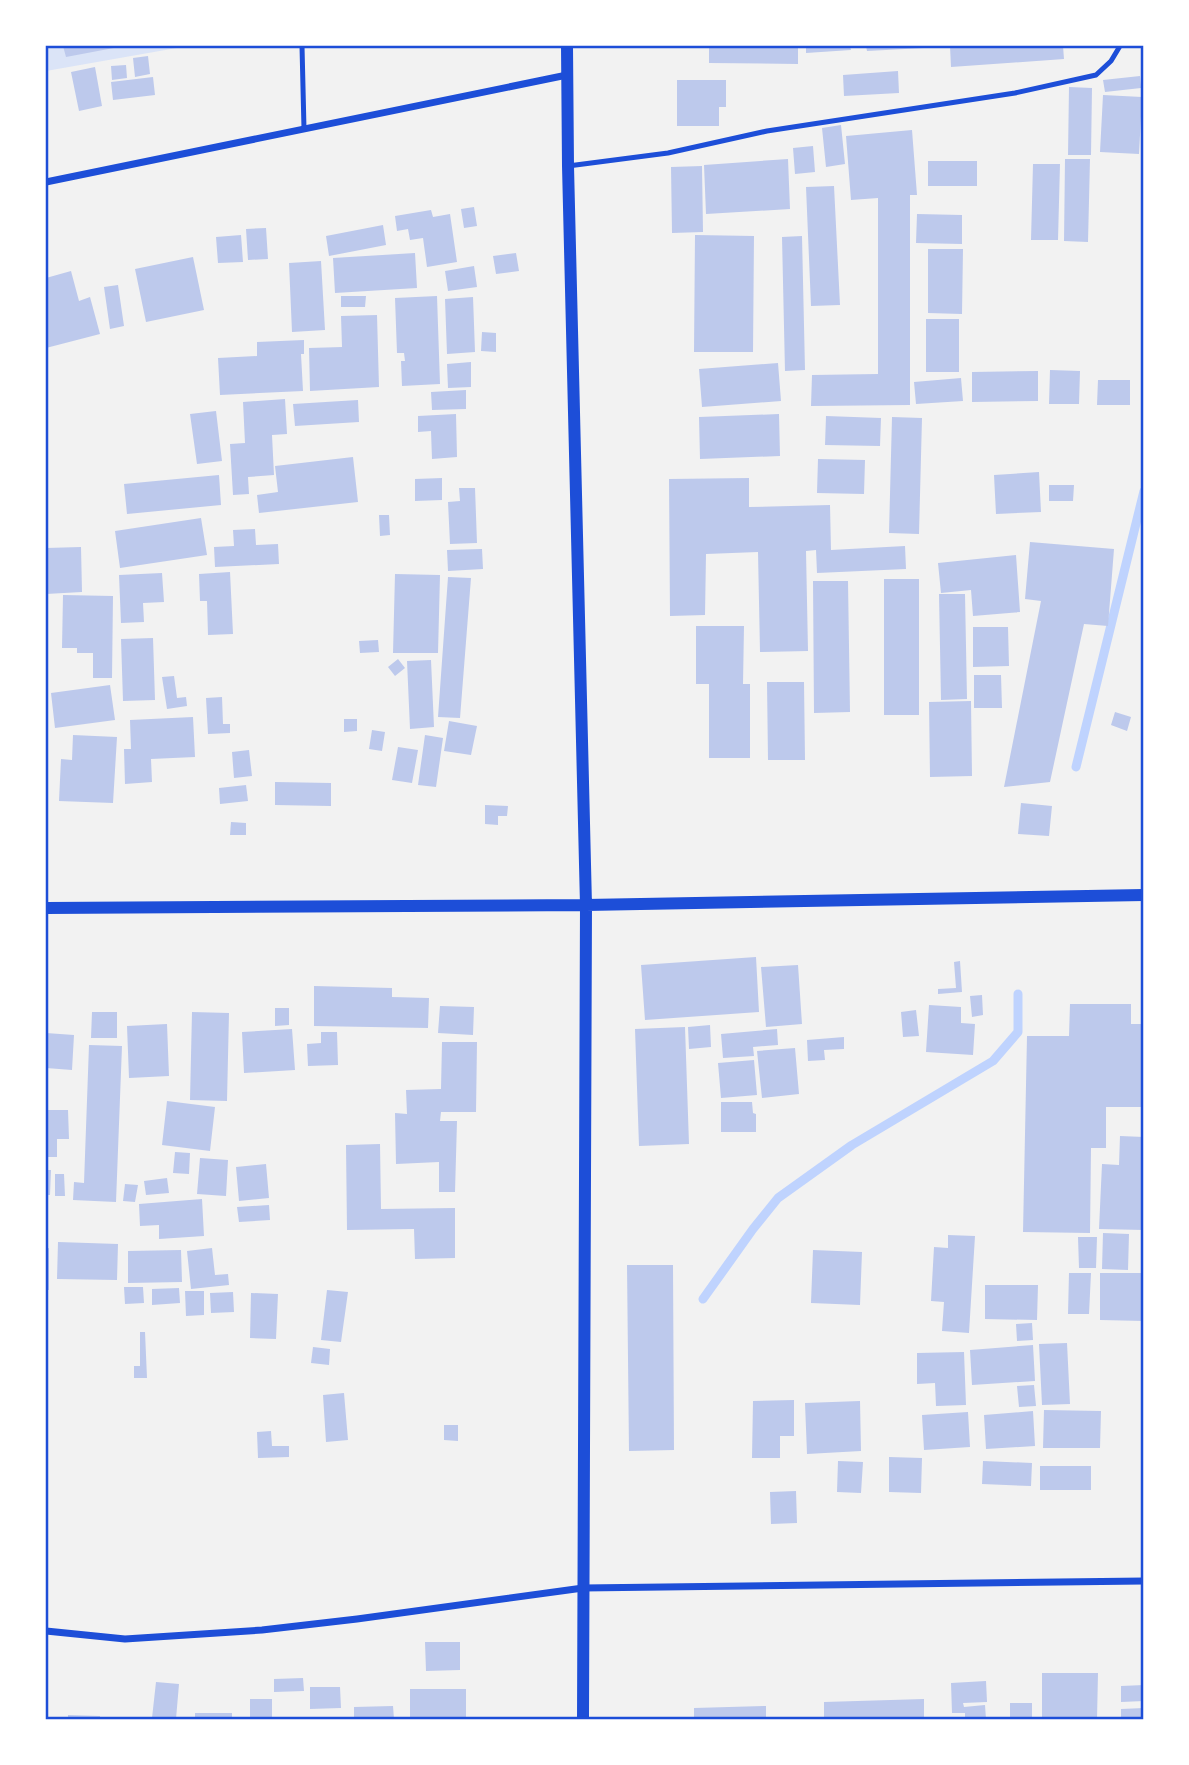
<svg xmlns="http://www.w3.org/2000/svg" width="1189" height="1765" font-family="'Nunito Sans',sans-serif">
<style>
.green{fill:#dbe4f7}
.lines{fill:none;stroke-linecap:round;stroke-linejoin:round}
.stream{stroke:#bfd3fe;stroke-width:9}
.building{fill:#bdc9ec}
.service{stroke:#1d4ed8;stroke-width:5}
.minor{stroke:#1d4ed8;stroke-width:7}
.tertiary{stroke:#1d4ed8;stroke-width:12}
.neatline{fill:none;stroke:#1d4ed8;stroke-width:2.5}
</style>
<rect width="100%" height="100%" fill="#f2f2f2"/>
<path class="green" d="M 46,46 L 188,46 L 46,71 Z"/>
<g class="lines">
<path class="stream" d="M 1076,767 L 1144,491
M 703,1299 L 753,1229 L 778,1198 L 852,1145 L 993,1061 L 1018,1032 L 1018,994"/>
</g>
<path class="building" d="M 63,46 L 119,46 L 119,47 L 66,57 Z
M 709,46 L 798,46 L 798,64 L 709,63 Z
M 806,46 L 850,46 L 851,50 L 806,53 Z
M 866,46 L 924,46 L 924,48 L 867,51 Z
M 950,46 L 1063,46 L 1064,59 L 951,67 Z
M 148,56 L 150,74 L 135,77 L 133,58 Z
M 126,65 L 127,78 L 112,80 L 111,66 Z
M 95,67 L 102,106 L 79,111 L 71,72 Z
M 898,71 L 899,93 L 844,96 L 843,75 Z
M 1140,76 L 1141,88 L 1105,92 L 1103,80 Z
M 153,77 L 155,95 L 113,100 L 111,82 Z
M 677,80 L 726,80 L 726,107 L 719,107 L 719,126 L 677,126 Z
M 1069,87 L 1092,88 L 1091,155 L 1068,155 Z
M 1103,95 L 1142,97 L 1139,154 L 1100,152 Z
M 841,125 L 845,164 L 826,167 L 822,128 Z
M 912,130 L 917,195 L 910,195 L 910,405 L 811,406 L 812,375 L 878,374 L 878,198 L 851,200 L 846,136 Z
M 813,146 L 815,172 L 795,174 L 793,148 Z
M 788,159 L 790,209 L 706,214 L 704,165 Z
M 1065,159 L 1090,159 L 1088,242 L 1064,241 Z
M 928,161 L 977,161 L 977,186 L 928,186 Z
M 1033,164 L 1060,164 L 1058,240 L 1031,240 Z
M 702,166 L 703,232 L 672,233 L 671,167 Z
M 834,186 L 840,305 L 811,306 L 806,187 Z
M 474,207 L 477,226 L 464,228 L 461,209 Z
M 431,210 L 433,217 L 450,214 L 457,262 L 427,267 L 423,238 L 410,240 L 408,229 L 397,231 L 395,216 Z
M 917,214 L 962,215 L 962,244 L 916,243 Z
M 383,225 L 386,245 L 329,256 L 326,236 Z
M 266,228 L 268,259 L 248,260 L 246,229 Z
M 241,235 L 243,262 L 218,263 L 216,237 Z
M 695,235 L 754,236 L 753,352 L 694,352 Z
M 802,236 L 805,370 L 785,371 L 782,237 Z
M 928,249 L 963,249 L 962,314 L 928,313 Z
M 415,253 L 417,288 L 335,293 L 333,258 Z
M 516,253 L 519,271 L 496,274 L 493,256 Z
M 193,257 L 204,310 L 146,322 L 135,269 Z
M 321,261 L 325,330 L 292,332 L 289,263 Z
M 474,266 L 477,287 L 448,291 L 445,271 Z
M 71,271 L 79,301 L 90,297 L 100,334 L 46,348 L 46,278 Z
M 118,285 L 124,326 L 110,329 L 104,287 Z
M 341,296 L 366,296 L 365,307 L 341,307 Z
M 437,296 L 440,384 L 402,386 L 401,361 L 405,361 L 404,353 L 397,353 L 395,298 Z
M 473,297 L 475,352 L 447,354 L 445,299 Z
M 377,315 L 379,387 L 310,391 L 309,348 L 342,347 L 341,316 Z
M 926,319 L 959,319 L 959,372 L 926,372 Z
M 482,332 L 496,333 L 496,352 L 481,351 Z
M 304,340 L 304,354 L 301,354 L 303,391 L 220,395 L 218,358 L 257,356 L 257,342 Z
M 471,362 L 471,387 L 448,388 L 447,364 Z
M 778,363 L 781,401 L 702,407 L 699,369 Z
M 1050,370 L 1080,371 L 1079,404 L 1049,404 Z
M 1038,371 L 1038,401 L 972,402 L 972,372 Z
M 961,378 L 963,401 L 916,404 L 914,382 Z
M 1098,380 L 1130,380 L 1130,405 L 1097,405 Z
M 466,390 L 466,409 L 432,410 L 431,392 Z
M 285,399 L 287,434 L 272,435 L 274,475 L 248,477 L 249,494 L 233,495 L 230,444 L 245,443 L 243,402 Z
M 358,400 L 359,422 L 295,426 L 293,404 Z
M 216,411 L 222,461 L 197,464 L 190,414 Z
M 456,414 L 457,457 L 432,459 L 431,431 L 418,432 L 418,416 Z
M 779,414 L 780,456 L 700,459 L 699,417 Z
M 826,416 L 881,418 L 880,446 L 825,445 Z
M 892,417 L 922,418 L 919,534 L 889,533 Z
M 353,457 L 358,502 L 259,513 L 257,495 L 278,492 L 275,466 Z
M 818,459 L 865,460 L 864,494 L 817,493 Z
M 1039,472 L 1041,512 L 996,514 L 994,475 Z
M 219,475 L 221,505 L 127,514 L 124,484 Z
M 442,478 L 442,500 L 415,501 L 415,479 Z
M 749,478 L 749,507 L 830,505 L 831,550 L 905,546 L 906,569 L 817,573 L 816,550 L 806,551 L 808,651 L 760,652 L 758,552 L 706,554 L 705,615 L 670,616 L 669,479 Z
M 1049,485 L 1074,485 L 1073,501 L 1049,501 Z
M 459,488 L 475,488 L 477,543 L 450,544 L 448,502 L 460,501 Z
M 379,515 L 389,515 L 390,535 L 380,536 Z
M 201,518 L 207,555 L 120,568 L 115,531 Z
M 255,529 L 256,545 L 278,544 L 279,564 L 215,567 L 214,547 L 234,546 L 233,530 Z
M 1030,542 L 1114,549 L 1108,626 L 1084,624 L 1050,782 L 1004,787 L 1041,601 L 1025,599 Z
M 81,547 L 82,592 L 46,594 L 46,548 Z
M 482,549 L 483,569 L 448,571 L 447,550 Z
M 1016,555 L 1020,612 L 973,616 L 971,590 L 941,593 L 938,563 Z
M 230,572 L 233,634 L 208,635 L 207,601 L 200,601 L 199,574 Z
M 162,573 L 164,602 L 143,603 L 144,622 L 121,623 L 119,575 Z
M 395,574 L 440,575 L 438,653 L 393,653 Z
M 448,577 L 471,578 L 460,718 L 438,717 Z
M 884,579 L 919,579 L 919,715 L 884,715 Z
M 813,581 L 848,581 L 850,712 L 814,713 Z
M 939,594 L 965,594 L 967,699 L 941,700 Z
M 63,595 L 113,596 L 112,678 L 93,678 L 93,653 L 77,653 L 77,648 L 62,648 Z
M 696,626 L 744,626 L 743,684 L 750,684 L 750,758 L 709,758 L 709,684 L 696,684 Z
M 973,627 L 1008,627 L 1009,666 L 973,667 Z
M 153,638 L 155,700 L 123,701 L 121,639 Z
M 378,640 L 379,652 L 360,653 L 359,641 Z
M 398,659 L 405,668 L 395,676 L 388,667 Z
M 431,660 L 434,727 L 410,729 L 407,661 Z
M 974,675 L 1001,675 L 1002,708 L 974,708 Z
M 174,676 L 177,698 L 186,697 L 187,706 L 167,709 L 162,677 Z
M 767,682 L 804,682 L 805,760 L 768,760 Z
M 110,685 L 115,720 L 55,728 L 51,693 Z
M 222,697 L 223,724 L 230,724 L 230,733 L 208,734 L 206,698 Z
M 971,701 L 972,776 L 930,777 L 929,702 Z
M 1115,712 L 1131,717 L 1127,731 L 1111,725 Z
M 193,717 L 195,757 L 151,759 L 152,782 L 125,784 L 124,749 L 131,749 L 130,720 Z
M 344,719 L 357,719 L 357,731 L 344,732 Z
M 449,721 L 477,726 L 471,755 L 444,751 Z
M 372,730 L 385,732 L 382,751 L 369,749 Z
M 73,735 L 117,737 L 113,803 L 59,801 L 61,759 L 72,760 Z
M 425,735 L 443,738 L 436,787 L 418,785 Z
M 398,747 L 418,750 L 412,783 L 392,780 Z
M 249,750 L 252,776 L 234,778 L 232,752 Z
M 275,782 L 331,783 L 331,806 L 275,805 Z
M 246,785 L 248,801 L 220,804 L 219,788 Z
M 1021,803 L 1052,806 L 1049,836 L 1018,834 Z
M 485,805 L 508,806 L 507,816 L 498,816 L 498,825 L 485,824 Z
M 231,822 L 246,823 L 246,835 L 230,835 Z
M 756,957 L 759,1012 L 645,1020 L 641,965 Z
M 960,961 L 962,992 L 938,994 L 938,989 L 956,988 L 954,962 Z
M 798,965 L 802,1024 L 766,1027 L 761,967 Z
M 314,986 L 392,988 L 392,997 L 429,998 L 428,1028 L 314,1026 Z
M 982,995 L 983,1015 L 972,1017 L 970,996 Z
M 1070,1004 L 1131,1004 L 1131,1024 L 1144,1024 L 1144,1107 L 1106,1107 L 1106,1148 L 1091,1148 L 1090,1233 L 1023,1232 L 1027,1036 L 1069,1036 Z
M 929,1005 L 961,1007 L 961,1023 L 975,1024 L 973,1055 L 926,1052 Z
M 440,1006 L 474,1007 L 473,1035 L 438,1033 Z
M 275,1008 L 289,1008 L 289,1025 L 275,1026 Z
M 916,1010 L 919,1036 L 903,1037 L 901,1012 Z
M 92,1012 L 117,1012 L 117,1038 L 91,1038 Z
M 192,1012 L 229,1013 L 227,1101 L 190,1100 Z
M 167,1024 L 169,1076 L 129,1078 L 127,1026 Z
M 710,1025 L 711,1047 L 689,1049 L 688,1027 Z
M 685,1027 L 689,1144 L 639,1146 L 635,1029 Z
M 292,1029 L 295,1070 L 244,1073 L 242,1032 Z
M 777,1029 L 778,1045 L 753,1047 L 754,1056 L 723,1058 L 721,1034 Z
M 321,1032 L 337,1032 L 338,1065 L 308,1066 L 307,1044 L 321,1043 Z
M 46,1033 L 74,1035 L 72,1070 L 46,1068 Z
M 844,1037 L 844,1049 L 824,1050 L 825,1060 L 808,1061 L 807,1040 Z
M 442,1042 L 477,1042 L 476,1112 L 441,1112 L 440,1121 L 457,1121 L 455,1192 L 439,1192 L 439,1162 L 396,1164 L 395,1113 L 407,1114 L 406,1090 L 441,1089 Z
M 89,1045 L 122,1046 L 116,1202 L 73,1200 L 74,1182 L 84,1183 Z
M 795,1048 L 799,1094 L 762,1098 L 757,1051 Z
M 754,1060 L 757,1095 L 721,1098 L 718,1063 Z
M 167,1101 L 215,1107 L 210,1151 L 162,1145 Z
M 721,1102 L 752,1102 L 753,1113 L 756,1114 L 756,1132 L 721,1132 Z
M 46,1110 L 68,1110 L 69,1139 L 57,1139 L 57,1157 L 46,1157 Z
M 1120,1136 L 1144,1137 L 1144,1230 L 1099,1229 L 1102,1164 L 1119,1165 Z
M 380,1144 L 381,1209 L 455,1208 L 455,1258 L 415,1259 L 414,1229 L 347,1230 L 346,1145 Z
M 175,1152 L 190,1153 L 189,1174 L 173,1173 Z
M 200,1158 L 228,1160 L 226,1196 L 197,1194 Z
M 266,1164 L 269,1198 L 239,1201 L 236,1167 Z
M 46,1170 L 51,1170 L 50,1195 L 46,1195 Z
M 55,1174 L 64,1174 L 65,1196 L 55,1196 Z
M 167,1178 L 169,1193 L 146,1195 L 144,1181 Z
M 125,1184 L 138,1185 L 135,1202 L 123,1201 Z
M 202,1199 L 204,1236 L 159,1239 L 159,1225 L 140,1226 L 139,1204 Z
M 269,1205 L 270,1220 L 239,1222 L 237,1207 Z
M 1103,1233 L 1129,1234 L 1128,1270 L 1102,1269 Z
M 948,1235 L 975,1236 L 969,1333 L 942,1331 L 944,1302 L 931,1301 L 934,1247 L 948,1248 Z
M 1078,1237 L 1097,1237 L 1096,1268 L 1079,1268 Z
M 58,1242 L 118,1244 L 117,1280 L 57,1279 Z
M 49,1248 L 49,1290 L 46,1290 L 46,1249 Z
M 212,1248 L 215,1275 L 228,1274 L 229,1285 L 191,1289 L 187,1251 Z
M 181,1250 L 182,1282 L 128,1283 L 128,1251 Z
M 813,1250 L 862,1252 L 860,1305 L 811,1303 Z
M 627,1265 L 673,1265 L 674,1450 L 629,1451 Z
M 1069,1273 L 1091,1273 L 1089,1314 L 1068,1314 Z
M 1100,1273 L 1144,1273 L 1144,1321 L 1100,1320 Z
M 985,1285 L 1038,1285 L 1037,1320 L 985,1319 Z
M 124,1287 L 143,1287 L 144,1303 L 125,1304 Z
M 179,1288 L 180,1303 L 152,1305 L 152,1289 Z
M 327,1290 L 348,1292 L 341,1342 L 321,1340 Z
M 185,1291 L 204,1291 L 204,1315 L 186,1316 Z
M 233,1292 L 234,1312 L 211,1313 L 210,1293 Z
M 251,1293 L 278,1294 L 276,1339 L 250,1338 Z
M 1032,1323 L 1033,1340 L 1017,1341 L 1016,1324 Z
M 140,1332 L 145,1332 L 147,1378 L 134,1378 L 134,1366 L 140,1366 Z
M 1067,1343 L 1070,1404 L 1042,1405 L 1039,1344 Z
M 1033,1345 L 1035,1381 L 972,1385 L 970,1350 Z
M 313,1347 L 330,1349 L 329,1365 L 311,1363 Z
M 964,1352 L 966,1405 L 936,1406 L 935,1383 L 917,1384 L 917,1353 Z
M 1034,1385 L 1036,1406 L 1019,1407 L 1017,1386 Z
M 344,1393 L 348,1440 L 326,1442 L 323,1395 Z
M 794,1400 L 794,1436 L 780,1436 L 780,1458 L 752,1458 L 753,1401 Z
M 860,1401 L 861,1451 L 807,1454 L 805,1403 Z
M 1044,1410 L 1101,1411 L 1100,1448 L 1043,1448 Z
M 1033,1411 L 1035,1446 L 986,1449 L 984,1415 Z
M 968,1412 L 970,1447 L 924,1450 L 922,1415 Z
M 444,1425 L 458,1425 L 458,1441 L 444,1440 Z
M 271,1431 L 272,1446 L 289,1446 L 289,1457 L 258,1458 L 257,1432 Z
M 889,1457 L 922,1458 L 921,1493 L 889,1492 Z
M 838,1461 L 863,1462 L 861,1493 L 837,1492 Z
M 983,1461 L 1032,1463 L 1031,1486 L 982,1484 Z
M 1040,1466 L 1091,1466 L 1091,1490 L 1040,1490 Z
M 796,1491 L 797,1523 L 771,1524 L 770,1492 Z
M 425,1642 L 460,1642 L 460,1670 L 426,1671 Z
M 1042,1673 L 1098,1673 L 1097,1719 L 1042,1719 Z
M 303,1678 L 304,1691 L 274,1692 L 274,1679 Z
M 986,1681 L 987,1702 L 963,1703 L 964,1707 L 985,1705 L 986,1719 L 965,1719 L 965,1713 L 952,1713 L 951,1683 Z
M 156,1682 L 179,1684 L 176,1719 L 152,1718 Z
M 1144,1685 L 1144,1701 L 1121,1702 L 1121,1686 Z
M 310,1687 L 340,1687 L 341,1708 L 310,1709 Z
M 410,1689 L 466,1689 L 466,1719 L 410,1719 Z
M 250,1699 L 272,1699 L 272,1719 L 250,1719 Z
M 924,1699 L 924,1719 L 824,1719 L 824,1702 Z
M 1010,1703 L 1032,1703 L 1032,1719 L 1010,1719 Z
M 393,1706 L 394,1719 L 354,1719 L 354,1707 Z
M 766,1706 L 766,1719 L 694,1719 L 694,1708 Z
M 1144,1708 L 1144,1719 L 1121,1719 L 1121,1709 Z
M 195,1713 L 232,1713 L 232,1719 L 195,1719 Z
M 68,1715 L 100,1716 L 100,1719 L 68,1719 Z"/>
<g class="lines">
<path class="service" d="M 302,46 L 304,129
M 568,166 L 668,153 L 767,131 L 1015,93 L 1096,75 L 1111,61 L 1120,46"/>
<path class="minor" d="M 46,182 L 567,75
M 46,1631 L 125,1639 L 262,1630 L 357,1619 L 583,1588 L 1144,1581"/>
<path class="tertiary" d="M 567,46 L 568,166 L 586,905 L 583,1720
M 46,908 L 586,905 L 1144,895"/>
</g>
<rect width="1189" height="1765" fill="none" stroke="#ffffff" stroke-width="94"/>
<rect x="47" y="47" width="1095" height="1671" class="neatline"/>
</svg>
